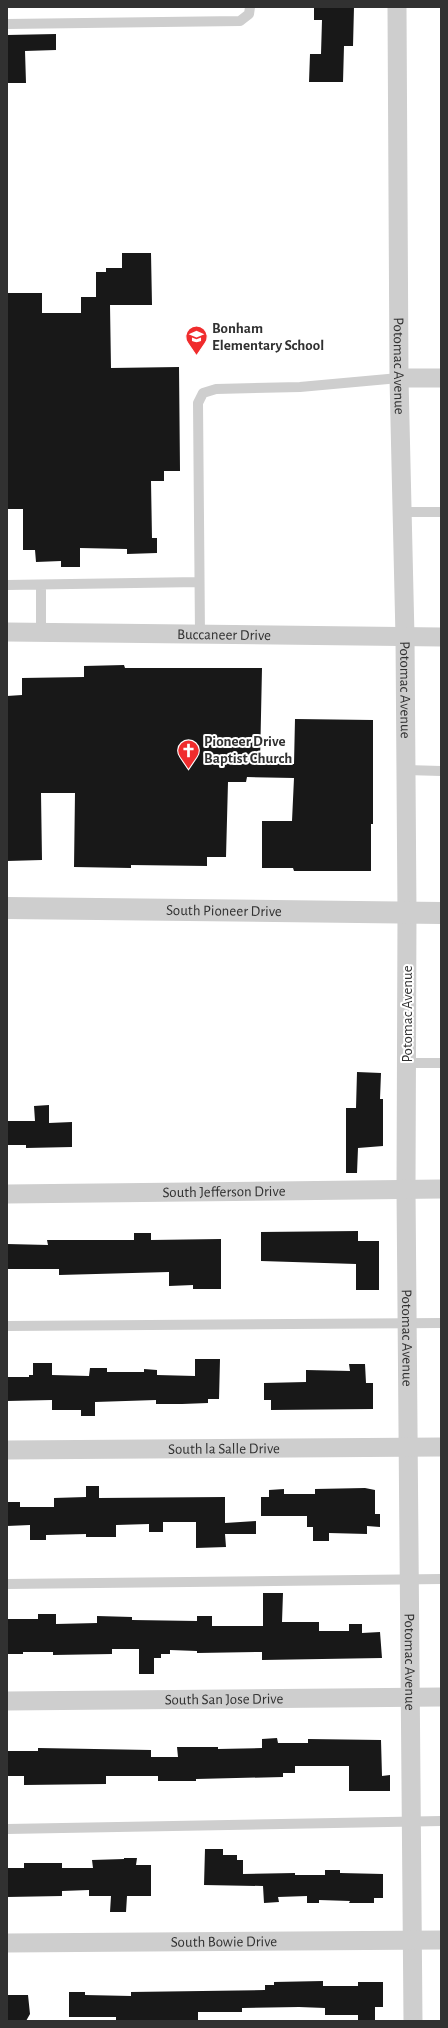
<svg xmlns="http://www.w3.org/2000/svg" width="448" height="2028" font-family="'Alegreya Sans',sans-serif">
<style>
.building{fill:#181818}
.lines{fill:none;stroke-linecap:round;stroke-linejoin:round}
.service{stroke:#cecece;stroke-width:10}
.minor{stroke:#cecece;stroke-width:19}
.tertiary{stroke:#cecece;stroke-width:22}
.labels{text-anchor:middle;stroke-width:4;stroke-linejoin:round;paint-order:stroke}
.poi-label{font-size:15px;font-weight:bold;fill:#313131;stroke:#fff;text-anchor:start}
.street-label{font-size:15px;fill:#313131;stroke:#fff}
</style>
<rect width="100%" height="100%" fill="#fff"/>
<path class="building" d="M 314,7 L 354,7 L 353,46 L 344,46 L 343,82 L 309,82 L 310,54 L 321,54 L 322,20 L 314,20 Z
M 56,34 L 56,50 L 25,51 L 26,83 L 7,83 L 7,35 Z
M 122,253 L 151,253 L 152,305 L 110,305 L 111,368 L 179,367 L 180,471 L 164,471 L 164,481 L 151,481 L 152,538 L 157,538 L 157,553 L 127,554 L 127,549 L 80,548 L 80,567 L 61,567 L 61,561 L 36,562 L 35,550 L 23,550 L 23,509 L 8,509 L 7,293 L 42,293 L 42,313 L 81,313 L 81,297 L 96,297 L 96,272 L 106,272 L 106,268 L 122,268 Z
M 124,665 L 125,668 L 262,668 L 260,763 L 294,764 L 295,719 L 373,720 L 373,824 L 371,824 L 371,871 L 294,871 L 293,868 L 262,868 L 262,821 L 292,821 L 294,778 L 247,777 L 246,782 L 228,782 L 226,857 L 207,857 L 207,866 L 131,865 L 131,868 L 74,867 L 75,793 L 41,793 L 42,860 L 7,861 L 7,696 L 22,695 L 22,678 L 84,677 L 84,666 Z
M 357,1072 L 381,1073 L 380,1099 L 383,1099 L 383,1146 L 358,1148 L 357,1173 L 346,1173 L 346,1108 L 356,1108 Z
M 49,1105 L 49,1123 L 72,1122 L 72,1147 L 26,1148 L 26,1145 L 7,1145 L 7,1121 L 35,1121 L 34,1106 Z
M 358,1231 L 358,1241 L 379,1241 L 379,1290 L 356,1290 L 356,1264 L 261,1261 L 261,1232 Z
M 134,1233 L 151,1233 L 151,1240 L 221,1239 L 221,1289 L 193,1289 L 193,1285 L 169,1286 L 169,1272 L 59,1275 L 59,1269 L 7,1269 L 7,1244 L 48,1245 L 47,1240 L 134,1240 Z
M 195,1359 L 220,1359 L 219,1399 L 208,1399 L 208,1403 L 182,1404 L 156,1404 L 156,1400 L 95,1402 L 95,1416 L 81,1416 L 81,1410 L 52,1410 L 52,1400 L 7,1401 L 7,1377 L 29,1377 L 29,1375 L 33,1375 L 33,1363 L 52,1363 L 52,1375 L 89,1376 L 90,1368 L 107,1368 L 107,1372 L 144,1372 L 144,1369 L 157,1370 L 157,1375 L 195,1376 Z
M 349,1364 L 365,1364 L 366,1383 L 373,1383 L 373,1409 L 271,1410 L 271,1400 L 264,1400 L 264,1383 L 306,1382 L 306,1370 L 350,1371 Z
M 86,1486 L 99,1486 L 99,1498 L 225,1497 L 225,1523 L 256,1521 L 256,1534 L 225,1534 L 226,1547 L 196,1548 L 196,1522 L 163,1522 L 163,1532 L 149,1532 L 149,1524 L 116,1525 L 116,1537 L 86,1537 L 86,1534 L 46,1535 L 46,1540 L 30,1540 L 30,1525 L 7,1526 L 7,1502 L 20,1502 L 20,1507 L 54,1507 L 54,1498 L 86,1497 Z
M 365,1488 L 375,1490 L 375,1514 L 380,1514 L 380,1527 L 367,1526 L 367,1534 L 329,1533 L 329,1541 L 313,1541 L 313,1527 L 307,1527 L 307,1516 L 261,1516 L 261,1497 L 269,1497 L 269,1490 L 284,1489 L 284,1494 L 315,1494 L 315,1489 Z
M 263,1593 L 283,1593 L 282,1622 L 319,1622 L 319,1631 L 349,1631 L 349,1624 L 362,1624 L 362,1633 L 380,1632 L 382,1658 L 262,1660 L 262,1652 L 197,1653 L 197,1651 L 170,1650 L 170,1654 L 161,1654 L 161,1658 L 154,1658 L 154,1674 L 139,1674 L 139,1649 L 112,1649 L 112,1654 L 53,1655 L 53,1652 L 23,1652 L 23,1654 L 7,1654 L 7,1619 L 38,1619 L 38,1614 L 56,1614 L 56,1624 L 97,1623 L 97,1616 L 132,1617 L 132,1620 L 197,1621 L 197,1616 L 212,1616 L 212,1626 L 263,1626 Z
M 277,1738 L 278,1743 L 308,1743 L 308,1739 L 381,1740 L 382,1776 L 390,1775 L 390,1791 L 349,1791 L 349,1766 L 295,1766 L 295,1773 L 283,1773 L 283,1777 L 196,1779 L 196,1781 L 158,1781 L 158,1776 L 106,1776 L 106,1784 L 24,1785 L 24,1776 L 7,1776 L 7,1751 L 38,1751 L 38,1748 L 151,1750 L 151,1757 L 178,1757 L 177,1747 L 218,1747 L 218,1749 L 262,1748 L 262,1739 Z
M 205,1849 L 223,1849 L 223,1855 L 237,1855 L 237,1860 L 243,1860 L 243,1874 L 295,1873 L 295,1875 L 325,1875 L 325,1870 L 340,1870 L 340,1873 L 383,1874 L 383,1898 L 374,1898 L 374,1903 L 349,1903 L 350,1901 L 319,1900 L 319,1903 L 307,1903 L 307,1896 L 278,1897 L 279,1902 L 264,1903 L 263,1886 L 204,1885 Z
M 124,1858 L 137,1858 L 136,1865 L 151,1865 L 151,1896 L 127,1896 L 126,1912 L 110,1912 L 111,1896 L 89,1896 L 89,1890 L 62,1891 L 62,1896 L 7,1897 L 7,1868 L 24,1868 L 24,1863 L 62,1863 L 62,1868 L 93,1868 L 92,1860 L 124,1859 Z
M 323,1981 L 323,1986 L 358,1986 L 358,1982 L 383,1982 L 383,2007 L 375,2007 L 375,2021 L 358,2021 L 358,2015 L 325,2015 L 325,2008 L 299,2007 L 242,2008 L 242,2012 L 198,2012 L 198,2021 L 116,2021 L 116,2017 L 69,2017 L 69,1992 L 85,1992 L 85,1995 L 131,1996 L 131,1992 L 265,1990 L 265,1985 L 274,1985 L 274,1982 Z
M 7,1995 L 28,1995 L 30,2014 L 26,2021 L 7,2021 Z"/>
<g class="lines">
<path class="service" d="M 7,24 L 240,21 L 249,14 L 250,7
M 402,512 L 441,512
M 7,585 L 199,582
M 41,585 L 41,633
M 200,634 L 198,403 L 203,393 L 216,389 L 300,387 L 399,378
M 406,770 L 441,771
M 406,1063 L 441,1063
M 7,1326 L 441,1323
M 7,1584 L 441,1579
M 7,1829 L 441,1821"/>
<g class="minor">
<path id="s1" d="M 397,7 L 399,378 L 405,637 L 407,913 L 406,1189 L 413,2021"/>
<path d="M 399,378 L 441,378"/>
<path id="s2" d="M 7,632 L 441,637"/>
<path id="s3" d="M 7,1194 L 441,1189"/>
<path id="s4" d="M 7,1450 L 441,1447"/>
<path id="s5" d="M 7,1701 L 441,1697"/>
<path id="s6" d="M 7,1943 L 441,1940"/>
</g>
<path class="tertiary" id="s7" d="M 7,908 L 441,913"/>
</g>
<defs>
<symbol id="school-pin" viewBox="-11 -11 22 30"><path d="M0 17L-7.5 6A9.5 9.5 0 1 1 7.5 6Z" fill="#f02c2d" stroke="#fff"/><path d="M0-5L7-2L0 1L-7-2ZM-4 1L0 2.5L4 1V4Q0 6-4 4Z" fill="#fff"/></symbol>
<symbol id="church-pin" viewBox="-11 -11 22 30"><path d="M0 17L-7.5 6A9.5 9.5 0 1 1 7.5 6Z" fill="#f02c2d" stroke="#fff"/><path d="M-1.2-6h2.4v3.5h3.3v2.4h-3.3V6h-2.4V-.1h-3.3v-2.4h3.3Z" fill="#fff"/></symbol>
</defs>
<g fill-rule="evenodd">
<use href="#school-pin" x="184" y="324" width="25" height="34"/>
<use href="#church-pin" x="176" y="738" width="25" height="34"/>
</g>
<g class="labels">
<g class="poi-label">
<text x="212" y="333">Bonham<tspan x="212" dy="17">Elementary School</tspan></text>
<text x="204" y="746">Pioneer Drive<tspan x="204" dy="17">Baptist Church</tspan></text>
</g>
<g class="street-label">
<text dy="5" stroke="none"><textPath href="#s1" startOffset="359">Potomac Avenue</textPath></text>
<text dy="5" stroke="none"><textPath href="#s2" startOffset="217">Buccaneer Drive</textPath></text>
<text dy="5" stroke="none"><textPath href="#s1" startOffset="683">Potomac Avenue</textPath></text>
<text dy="5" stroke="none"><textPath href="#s7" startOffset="217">South Pioneer Drive</textPath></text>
<text transform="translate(407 1014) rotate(-90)" y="5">Potomac Avenue</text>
<text dy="5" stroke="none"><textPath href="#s3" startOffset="217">South Jefferson Drive</textPath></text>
<text dy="5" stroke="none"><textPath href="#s1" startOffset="1331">Potomac Avenue</textPath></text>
<text dy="5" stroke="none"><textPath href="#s4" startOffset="217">South la Salle Drive</textPath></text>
<text dy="5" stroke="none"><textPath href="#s1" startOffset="1655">Potomac Avenue</textPath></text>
<text dy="5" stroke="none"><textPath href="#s5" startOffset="217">South San Jose Drive</textPath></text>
<text dy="5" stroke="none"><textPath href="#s6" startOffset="217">South Bowie Drive</textPath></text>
</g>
</g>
<rect width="448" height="2028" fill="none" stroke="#313131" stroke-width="16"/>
</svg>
